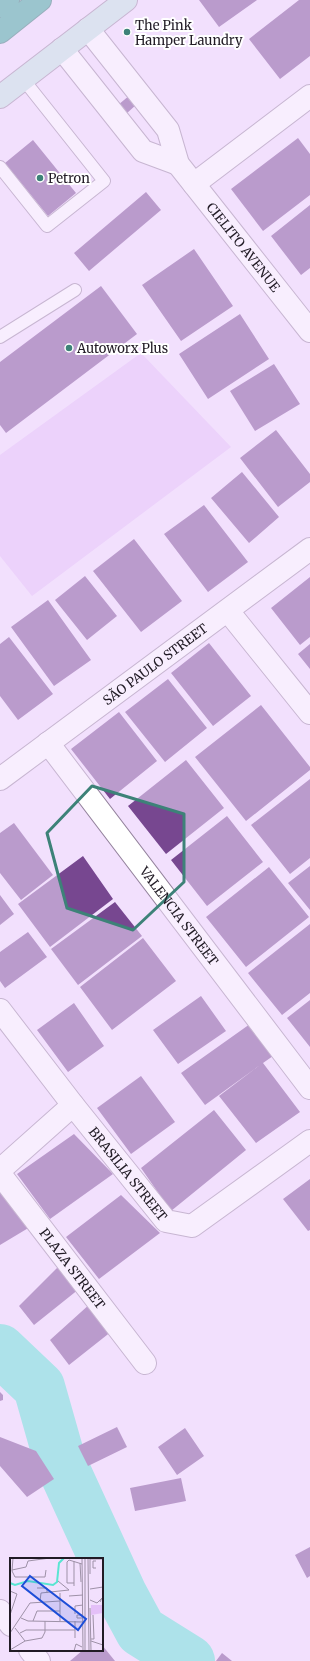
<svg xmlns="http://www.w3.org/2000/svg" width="310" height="1661" font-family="Merriweather,serif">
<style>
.green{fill:#e4c0f8}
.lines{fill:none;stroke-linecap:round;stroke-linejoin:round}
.river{stroke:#59e5d2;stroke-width:52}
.building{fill:#774790}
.service-casing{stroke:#94839d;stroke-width:14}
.minor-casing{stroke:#94839d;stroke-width:24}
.secondary-casing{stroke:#94839d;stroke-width:24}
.motorway-casing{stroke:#2c746e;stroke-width:24}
.service{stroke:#fff;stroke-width:12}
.minor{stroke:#fff;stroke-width:22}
.secondary{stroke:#c2e4e0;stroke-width:22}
.motorway{stroke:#32a496;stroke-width:22}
.marked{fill:none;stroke:#3d8278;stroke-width:3;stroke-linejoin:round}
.poi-dot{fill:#3d8278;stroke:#fff;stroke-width:1.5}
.labels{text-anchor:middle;stroke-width:4;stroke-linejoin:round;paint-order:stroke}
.poi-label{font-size:13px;fill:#211b25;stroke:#fff;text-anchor:start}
.street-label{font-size:13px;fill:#211b25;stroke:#fff}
.inset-river{fill:none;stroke:#59e5d2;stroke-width:2}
.inset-road{fill:none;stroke:#9e91a7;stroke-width:1}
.view{fill:#1d4ed8;fill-opacity:0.15;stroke:#1d4ed8;stroke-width:2}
.inset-edge{fill:none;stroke:#211b25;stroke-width:2}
</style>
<rect width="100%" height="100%" fill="#f2e0fd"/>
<path class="green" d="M 141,353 L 231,447 L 32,596 L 0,556 L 0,455 Z"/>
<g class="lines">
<path class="river" d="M 0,1350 L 39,1387 L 60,1461 L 121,1594 L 141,1631 L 189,1661"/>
</g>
<path class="building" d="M 199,0 L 257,0 L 219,27 Z
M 299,0 L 310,0 L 310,56 L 280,79 L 249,39 Z
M 130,95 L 137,104 L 126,114 L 118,105 Z
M 298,138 L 310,154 L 310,195 L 263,231 L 231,189 Z
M 33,140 L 76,193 L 48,216 L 5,163 Z
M 146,192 L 161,210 L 89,271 L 74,253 Z
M 310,205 L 310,268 L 301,275 L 271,236 Z
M 194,249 L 233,306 L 181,341 L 142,285 Z
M 101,286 L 137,334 L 6,433 L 0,425 L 0,362 Z
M 240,314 L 269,359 L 208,399 L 179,354 Z
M 274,364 L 300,404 L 255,431 L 230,391 Z
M 276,430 L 310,474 L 310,482 L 278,507 L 240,458 Z
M 242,472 L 279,517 L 249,543 L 211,498 Z
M 204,505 L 248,562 L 208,592 L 164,534 Z
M 134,539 L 182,601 L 141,632 L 93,571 Z
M 85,576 L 117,616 L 87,640 L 55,600 Z
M 310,577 L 310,637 L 300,645 L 271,608 Z
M 48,600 L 91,660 L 54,686 L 11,627 Z
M 9,637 L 53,694 L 18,720 L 0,696 L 0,644 Z
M 209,643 L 251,696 L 213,726 L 171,673 Z
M 310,644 L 310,669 L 298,654 Z
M 168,679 L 207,728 L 165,762 L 125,712 Z
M 261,705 L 310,767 L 310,770 L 246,821 L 195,757 Z
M 119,712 L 157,761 L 110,799 L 71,749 Z
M 186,760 L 224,808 L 166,854 L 128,806 Z
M 310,779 L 310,858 L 290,874 L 251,825 Z
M 227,816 L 263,862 L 207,906 L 171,860 Z
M 14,823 L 53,875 L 21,900 L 0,873 L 0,833 Z
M 83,856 L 113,899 L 50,947 L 18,904 Z
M 310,866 L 310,910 L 288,883 Z
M 269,867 L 309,917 L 246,967 L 206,917 Z
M 0,895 L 14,914 L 0,925 Z
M 115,902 L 142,936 L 78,985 L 51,949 Z
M 310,924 L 310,993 L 282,1015 L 248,973 Z
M 28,932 L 47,957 L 5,988 L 0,981 L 0,952 Z
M 143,938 L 176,981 L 112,1030 L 80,987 Z
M 201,996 L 226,1031 L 178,1064 L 153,1030 Z
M 310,1000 L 310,1047 L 287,1018 Z
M 74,1003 L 104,1046 L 68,1072 L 37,1030 Z
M 250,1024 L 273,1056 L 263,1063 L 300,1112 L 256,1143 L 219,1096 L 260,1065 L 205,1105 L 181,1073 Z
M 141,1076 L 175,1122 L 131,1154 L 97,1108 Z
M 214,1110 L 246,1150 L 171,1211 L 141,1168 Z
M 74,1134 L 113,1174 L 50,1219 L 17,1174 Z
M 310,1179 L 310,1230 L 308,1231 L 283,1199 Z
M 0,1190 L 30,1227 L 0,1245 Z
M 121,1195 L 160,1233 L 99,1279 L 66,1237 Z
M 61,1264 L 79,1289 L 34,1325 L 19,1306 Z
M 91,1303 L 112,1331 L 69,1365 L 50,1340 Z
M 0,1392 L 3,1395 L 3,1400 L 0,1401 Z
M 117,1427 L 127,1447 L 88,1466 L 78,1446 Z
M 185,1428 L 204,1456 L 177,1475 L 158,1447 Z
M 0,1437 L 36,1451 L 54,1479 L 27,1497 L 0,1466 Z
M 181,1478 L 186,1501 L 135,1511 L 130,1488 Z
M 310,1547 L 310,1576 L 307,1578 L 295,1555 Z
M 102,1645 L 115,1661 L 70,1661 L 83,1650 L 102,1650 Z
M 222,1653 L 232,1661 L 216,1661 Z"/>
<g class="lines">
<defs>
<path id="service" d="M 0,167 L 47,226 L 104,181 L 23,79
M 0,337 L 75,290"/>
<g id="minor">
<path id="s1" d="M 88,29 L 168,130 L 178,164 L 310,331"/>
<path d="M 62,49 L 143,151 L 178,164"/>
<path d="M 194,184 L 310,96"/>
<path d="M 228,611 L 310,713"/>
<path id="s2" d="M 48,743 L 310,1088"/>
<path id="s3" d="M 0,779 L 310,549"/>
<path id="s4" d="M 0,1010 L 73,1105 L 166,1221 L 192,1226 L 310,1141"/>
<path d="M 0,1170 L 73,1105"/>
<path id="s5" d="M 0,1174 L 145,1363"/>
<path d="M 0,1611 L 11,1625"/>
<path d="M 30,1650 L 39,1661"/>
</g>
<path id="secondary" d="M 0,97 L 126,0"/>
<path id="motorway" d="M 0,6 L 8,0
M 0,32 L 40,0"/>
</defs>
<use href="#service" class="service-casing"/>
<use href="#minor" class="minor-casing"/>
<use href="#secondary" class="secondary-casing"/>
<use href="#motorway" class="motorway-casing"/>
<use href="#service" class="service"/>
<use href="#minor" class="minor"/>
<use href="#secondary" class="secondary"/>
<use href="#motorway" class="motorway"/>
</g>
<path d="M0 0H310V1661H0ZM 92,786 L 184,814 L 184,882 L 133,930 L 67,908 L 47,833 Z" fill="#f2e0fd" fill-opacity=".55" fill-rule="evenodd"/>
<path class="marked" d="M 92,786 L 184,814 L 184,882 L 133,930 L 67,908 L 47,833 Z"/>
<g class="poi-dot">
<circle cx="127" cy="32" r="4"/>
<circle cx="40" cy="178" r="4"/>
<circle cx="69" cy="348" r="4"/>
</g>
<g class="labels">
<g class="poi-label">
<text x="135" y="30">The Pink<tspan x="135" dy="15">Hamper Laundry</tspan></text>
<text x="48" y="183">Petron</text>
<text x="77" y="353">Autoworx Plus</text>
</g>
<g class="street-label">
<text dy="5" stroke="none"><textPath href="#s1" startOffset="270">CIELITO AVENUE</textPath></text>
<text dy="5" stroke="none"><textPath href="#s3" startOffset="193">SÃO PAULO STREET</textPath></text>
<text dy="5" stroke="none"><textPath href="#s2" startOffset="217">VALENCIA STREET</textPath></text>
<text dy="5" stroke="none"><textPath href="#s4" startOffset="208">BRASILIA STREET</textPath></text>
<text dy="5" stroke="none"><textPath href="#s5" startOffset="119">PLAZA STREET</textPath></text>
</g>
</g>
<g transform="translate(10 1558)">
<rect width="93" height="93" fill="#f2e0fd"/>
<path d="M 81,47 L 93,47 L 93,55 L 81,57 Z" fill="#e4c0f8"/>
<path class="inset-river" d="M 0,25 L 5,27 L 18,23 L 43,27 L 47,24 L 49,5 L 54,0"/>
<path class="inset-road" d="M 3,0 L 2,13 L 5,19 L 35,19 L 36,12M 72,0 L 73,93M 75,0 L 75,93M 78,0 L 79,93M 80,0 L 80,16M 80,1 L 93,1M 64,3 L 64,28M 86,3 L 83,3 L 83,10 L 86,10M 70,5 L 71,24M 2,12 L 16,9 L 18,3 L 40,0M 48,23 L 59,32M 64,25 L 57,25 L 57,4 L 59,2 L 72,6M 27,30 L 37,30 L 37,35M 80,31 L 93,29M 0,33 L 7,36 L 0,57M 59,38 L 73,37M 80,42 L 87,45 L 92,40 L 90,44M 30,43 L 31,35 L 59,32M 80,50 L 81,93M 65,56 L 65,48 L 73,47M 11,60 L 18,63 L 73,64M 73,60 L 67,60 L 67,57 L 73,57M 23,63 L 27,53 L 50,53M 50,63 L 50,35M 5,70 L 15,83M 0,75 L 20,45 L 50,43M 10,75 L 16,72 L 65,72M 65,80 L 65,63M 81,81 L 84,81 L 83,57M 81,83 L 93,87M 0,92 L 15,83 L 32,80 L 35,74 L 35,63M 64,93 L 66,86 L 72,89"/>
<path class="view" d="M 20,18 L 76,61 L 68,72 L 12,28 Z"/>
<rect width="93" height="93" class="inset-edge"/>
</g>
</svg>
